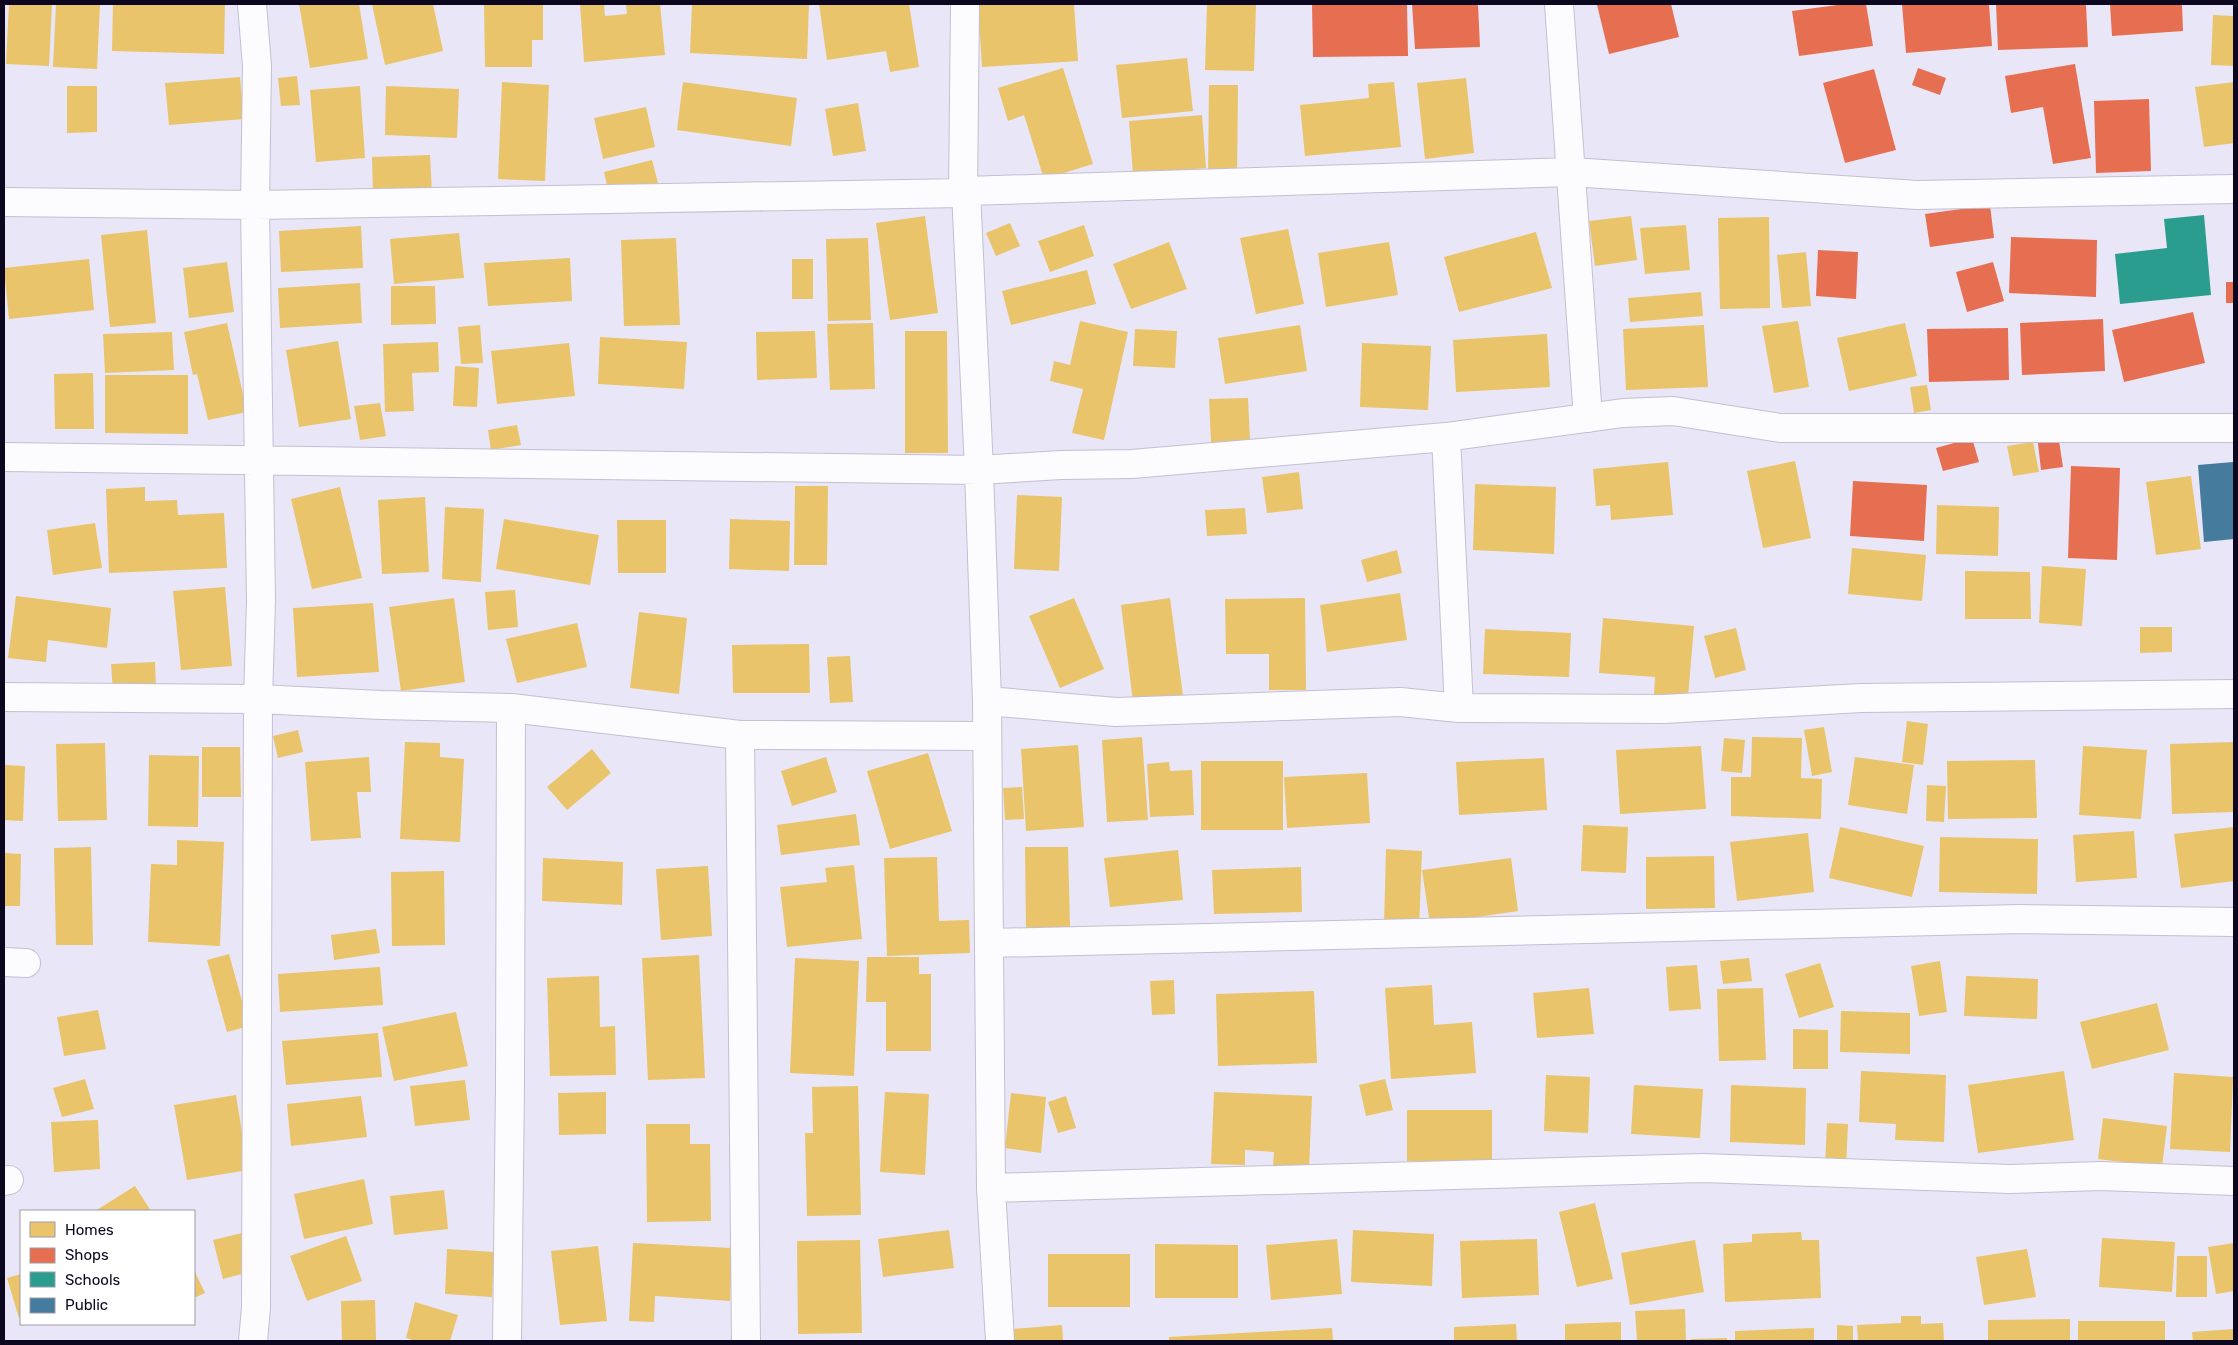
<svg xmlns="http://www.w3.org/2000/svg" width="2238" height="1345" font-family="Rubik,sans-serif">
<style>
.homes{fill:#e9c46a}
.shops{fill:#e76f51}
.schools{fill:#2a9d8f}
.public{fill:#457b9d}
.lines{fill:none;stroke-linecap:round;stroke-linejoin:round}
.minor-casing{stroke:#c3bfd4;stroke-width:30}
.minor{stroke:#fcfbfe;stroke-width:28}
</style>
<rect width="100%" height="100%" fill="#e9e6f7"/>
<path class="homes" d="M 9,4 L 52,4 L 49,66 L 6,64 Z
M 56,4 L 100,4 L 97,69 L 53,67 Z
M 113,4 L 225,4 L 224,54 L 112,51 Z
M 299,4 L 359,4 L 368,59 L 310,68 Z
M 372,4 L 433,4 L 443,51 L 385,65 Z
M 484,4 L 543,4 L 543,40 L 532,40 L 532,67 L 485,67 Z
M 580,4 L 604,4 L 605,16 L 627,14 L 626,4 L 660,4 L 665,55 L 584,62 Z
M 692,4 L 809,4 L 807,59 L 690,53 Z
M 819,4 L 909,4 L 919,67 L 890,72 L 886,51 L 827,60 Z
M 978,4 L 1074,4 L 1078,61 L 982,67 Z
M 1207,4 L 1256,4 L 1254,71 L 1205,70 Z
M 2213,15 L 2234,16 L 2234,66 L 2211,65 Z
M 1187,58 L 1193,111 L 1122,118 L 1116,65 Z
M 1063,68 L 1093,164 L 1044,179 L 1024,115 L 1008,121 L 998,88 Z
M 297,76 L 300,105 L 281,106 L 278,78 Z
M 240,77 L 244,119 L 169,125 L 165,83 Z
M 1466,78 L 1474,153 L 1425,159 L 1417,83 Z
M 502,82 L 549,85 L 545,181 L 498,179 Z
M 683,82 L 797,98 L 791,146 L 677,130 Z
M 1394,82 L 1401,147 L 1305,156 L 1300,105 L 1369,98 L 1368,84 Z
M 2234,82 L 2234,143 L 2204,147 L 2195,87 Z
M 1209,85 L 1238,85 L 1237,180 L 1208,180 Z
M 67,86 L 97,86 L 97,132 L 67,133 Z
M 360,86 L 365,158 L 316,162 L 310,90 Z
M 386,86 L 459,89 L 457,138 L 385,135 Z
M 858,103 L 866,151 L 833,156 L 825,109 Z
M 646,107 L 655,147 L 603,159 L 594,118 Z
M 1202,115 L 1206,168 L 1133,174 L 1129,121 Z
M 430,155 L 432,194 L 373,196 L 372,157 Z
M 652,160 L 658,183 L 609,194 L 604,172 Z
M 925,216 L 938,313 L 890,320 L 876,223 Z
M 1631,216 L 1637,260 L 1595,266 L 1589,221 Z
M 1769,217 L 1770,308 L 1720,309 L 1718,218 Z
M 1010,223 L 1020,246 L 996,256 L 986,233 Z
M 1084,225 L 1094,256 L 1050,272 L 1038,241 Z
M 1686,225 L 1690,270 L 1645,274 L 1640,228 Z
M 361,226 L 363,268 L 281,272 L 279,231 Z
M 1288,229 L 1304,304 L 1256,314 L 1240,238 Z
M 147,230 L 156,323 L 110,327 L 101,235 Z
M 1536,232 L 1552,288 L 1459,312 L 1444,257 Z
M 459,233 L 464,278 L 394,284 L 390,239 Z
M 676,238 L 680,325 L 624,326 L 621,240 Z
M 868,238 L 871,320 L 828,321 L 826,239 Z
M 1169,242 L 1187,289 L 1131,309 L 1113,264 Z
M 1389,242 L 1398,295 L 1326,307 L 1318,253 Z
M 1806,252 L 1811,306 L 1782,308 L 1777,255 Z
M 570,258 L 572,301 L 488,306 L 484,263 Z
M 89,259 L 94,310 L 9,319 L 4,268 Z
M 792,259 L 813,259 L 813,299 L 792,299 Z
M 227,262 L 234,312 L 189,318 L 183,268 Z
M 1087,270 L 1096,304 L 1011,325 L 1002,291 Z
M 360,283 L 362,323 L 280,328 L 278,288 Z
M 391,286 L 435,286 L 436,324 L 391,325 Z
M 1701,292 L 1703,316 L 1630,322 L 1628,298 Z
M 1080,321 L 1128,332 L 1104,440 L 1072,433 L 1083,389 L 1050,381 L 1054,361 L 1070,365 Z
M 1798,321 L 1809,387 L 1774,393 L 1762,326 Z
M 227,323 L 247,412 L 208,420 L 197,374 L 193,375 L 184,332 Z
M 873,323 L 875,389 L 830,390 L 827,324 Z
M 1905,323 L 1917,376 L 1849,391 L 1837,338 Z
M 480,325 L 483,363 L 461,364 L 458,327 Z
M 1300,325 L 1307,371 L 1225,384 L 1218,338 Z
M 1704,325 L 1708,387 L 1626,390 L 1623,329 Z
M 1135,329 L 1177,331 L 1175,368 L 1133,366 Z
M 815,331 L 817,378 L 757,380 L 756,332 Z
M 905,331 L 947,331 L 948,453 L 905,453 Z
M 172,332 L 174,370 L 105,373 L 103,334 Z
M 1547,334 L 1550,387 L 1456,392 L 1453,340 Z
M 600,337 L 687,342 L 684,389 L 598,384 Z
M 338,341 L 351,419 L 299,427 L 286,350 Z
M 438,342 L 439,372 L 412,373 L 414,411 L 385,412 L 383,344 Z
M 569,343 L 575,396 L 497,404 L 491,351 Z
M 1362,343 L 1431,346 L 1428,410 L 1360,407 Z
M 455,366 L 479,368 L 477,407 L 453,406 Z
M 93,373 L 94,429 L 55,429 L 54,374 Z
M 105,375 L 188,375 L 188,434 L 105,433 Z
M 1927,385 L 1931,410 L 1914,413 L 1910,387 Z
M 1248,398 L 1250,441 L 1211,442 L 1209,399 Z
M 380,403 L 386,436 L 360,440 L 354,406 Z
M 517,425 L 521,445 L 491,450 L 488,430 Z
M 2033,442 L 2039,472 L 2013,476 L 2007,446 Z
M 1795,461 L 1811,538 L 1763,548 L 1747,471 Z
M 1668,462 L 1673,515 L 1611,520 L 1610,505 L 1596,506 L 1593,469 Z
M 1299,472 L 1303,509 L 1267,513 L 1262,477 Z
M 2191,476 L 2201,549 L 2156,555 L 2146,482 Z
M 1475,484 L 1556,487 L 1554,554 L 1473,550 Z
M 795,486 L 828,486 L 827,565 L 794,565 Z
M 145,487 L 145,501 L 177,500 L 178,515 L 224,513 L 227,568 L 109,573 L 106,489 Z
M 340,487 L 362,578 L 312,589 L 291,499 Z
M 1017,495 L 1062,497 L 1059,571 L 1014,569 Z
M 425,497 L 429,572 L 382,574 L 378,500 Z
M 1937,505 L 1999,507 L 1998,556 L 1936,554 Z
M 445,507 L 484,509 L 481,582 L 442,579 Z
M 1245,508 L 1247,534 L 1207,536 L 1205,510 Z
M 504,519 L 599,535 L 590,585 L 496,569 Z
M 730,519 L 790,521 L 789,571 L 729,569 Z
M 617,520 L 666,520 L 666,573 L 618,573 Z
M 95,523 L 102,568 L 53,575 L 47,530 Z
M 1852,548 L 1926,555 L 1922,601 L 1848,594 Z
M 1397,550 L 1402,573 L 1367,582 L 1361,560 Z
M 2042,566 L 2086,569 L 2082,626 L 2039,623 Z
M 1965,571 L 2030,572 L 2031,619 L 1965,619 Z
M 225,587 L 232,666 L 181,670 L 173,591 Z
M 515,590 L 518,627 L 488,630 L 485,592 Z
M 1400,593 L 1407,640 L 1327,652 L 1320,605 Z
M 16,596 L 111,608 L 107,648 L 48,640 L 46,662 L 8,658 Z
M 454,598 L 465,682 L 401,691 L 389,607 Z
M 1074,598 L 1104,669 L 1060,688 L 1029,616 Z
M 1170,598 L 1183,696 L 1133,702 L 1121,605 Z
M 1305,598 L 1306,690 L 1269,690 L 1269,654 L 1226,654 L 1225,599 Z
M 373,603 L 379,672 L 297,677 L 293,608 Z
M 639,612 L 687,618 L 679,694 L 630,688 Z
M 1603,618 L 1694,626 L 1688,697 L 1654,694 L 1655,677 L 1599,673 Z
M 577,623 L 587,667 L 517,683 L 506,639 Z
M 2140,627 L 2172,627 L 2172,652 L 2140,653 Z
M 1736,628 L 1746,670 L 1715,678 L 1704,636 Z
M 1485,629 L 1571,633 L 1569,677 L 1483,674 Z
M 809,644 L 810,693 L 733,693 L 732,645 Z
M 850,656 L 853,702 L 830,703 L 827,657 Z
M 155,662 L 156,689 L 113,691 L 111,664 Z
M 1907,721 L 1928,724 L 1923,765 L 1902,762 Z
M 1824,727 L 1832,772 L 1812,776 L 1804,730 Z
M 298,730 L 303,752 L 278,758 L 273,736 Z
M 1142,737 L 1148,820 L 1107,822 L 1102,740 Z
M 1752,737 L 1802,738 L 1801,778 L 1822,779 L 1821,819 L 1731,816 L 1731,777 L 1751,777 Z
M 1724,738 L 1745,740 L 1742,773 L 1721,771 Z
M 405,742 L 440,743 L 440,757 L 464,759 L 460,842 L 400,839 Z
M 2234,742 L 2234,812 L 2172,814 L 2170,744 Z
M 105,743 L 107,820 L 58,821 L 56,744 Z
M 1078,745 L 1084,827 L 1026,831 L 1021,749 Z
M 1701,746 L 1706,809 L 1620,814 L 1616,750 Z
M 2083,746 L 2147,750 L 2141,819 L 2079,815 Z
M 202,747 L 240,747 L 241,797 L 202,797 Z
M 592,749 L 611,773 L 567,810 L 547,787 Z
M 928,753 L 952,831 L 890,849 L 867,771 Z
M 149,755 L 199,756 L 198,827 L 148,826 Z
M 369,757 L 371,792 L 357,792 L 361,838 L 311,841 L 305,762 Z
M 826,757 L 837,792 L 792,806 L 781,771 Z
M 1855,757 L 1914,765 L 1907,814 L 1848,805 Z
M 1544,758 L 1547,810 L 1459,815 L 1456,762 Z
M 2035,760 L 2037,818 L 1948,819 L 1947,761 Z
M 1201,761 L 1283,761 L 1283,830 L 1201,830 Z
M 1169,762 L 1170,771 L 1192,770 L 1194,815 L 1150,817 L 1147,764 Z
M 4,765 L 25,766 L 23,821 L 4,820 Z
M 1367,773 L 1370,823 L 1287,828 L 1284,777 Z
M 1927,785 L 1946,786 L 1944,822 L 1926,821 Z
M 1022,787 L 1024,819 L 1005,820 L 1003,788 Z
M 856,814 L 860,845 L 781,855 L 777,825 Z
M 1583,825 L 1628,827 L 1626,873 L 1581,871 Z
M 1840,827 L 1924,846 L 1912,897 L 1829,878 Z
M 2234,827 L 2234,881 L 2181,888 L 2174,834 Z
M 2134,831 L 2137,878 L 2076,882 L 2073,835 Z
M 1808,833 L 1814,892 L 1737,901 L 1730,842 Z
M 1940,837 L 2038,839 L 2037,894 L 1939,892 Z
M 177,840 L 224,842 L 220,946 L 148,942 L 151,864 L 177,865 Z
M 91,847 L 93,945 L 56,945 L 54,848 Z
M 1025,847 L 1068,847 L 1070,927 L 1026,928 Z
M 1386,849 L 1422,851 L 1419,928 L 1384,927 Z
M 1178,850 L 1183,900 L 1110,907 L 1104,858 Z
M 4,853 L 21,854 L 20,906 L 4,906 Z
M 1714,856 L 1715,908 L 1646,909 L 1646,857 Z
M 937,857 L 939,921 L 969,920 L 970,953 L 887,956 L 884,858 Z
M 543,858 L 623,862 L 622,905 L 542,901 Z
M 1511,858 L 1518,911 L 1430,924 L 1422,870 Z
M 854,865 L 862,939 L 787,947 L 780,887 L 827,882 L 825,868 Z
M 708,866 L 712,936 L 661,940 L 656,869 Z
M 1301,867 L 1302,912 L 1214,914 L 1212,870 Z
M 444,871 L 445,945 L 392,946 L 391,872 Z
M 376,929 L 380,953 L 334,960 L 331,935 Z
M 229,954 L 249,1026 L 227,1032 L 207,960 Z
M 699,955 L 705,1078 L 648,1080 L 642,958 Z
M 867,957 L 919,957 L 919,974 L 931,974 L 931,1051 L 886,1051 L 886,1002 L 866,1002 Z
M 795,958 L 859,961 L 854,1076 L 790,1073 Z
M 1749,958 L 1752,981 L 1723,984 L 1720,961 Z
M 1940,961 L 1947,1012 L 1919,1016 L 1911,966 Z
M 1820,963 L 1834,1007 L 1799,1018 L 1785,974 Z
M 1697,965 L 1701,1009 L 1669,1011 L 1666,967 Z
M 380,967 L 383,1005 L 280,1012 L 278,974 Z
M 599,976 L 600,1027 L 615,1026 L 616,1075 L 550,1076 L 547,978 Z
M 1966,976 L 2038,979 L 2037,1019 L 1964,1016 Z
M 1174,980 L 1175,1014 L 1152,1015 L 1150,981 Z
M 1432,985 L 1434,1025 L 1472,1022 L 1476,1073 L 1391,1079 L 1385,988 Z
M 1589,988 L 1594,1034 L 1537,1038 L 1533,993 Z
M 1763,988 L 1766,1060 L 1719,1061 L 1717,989 Z
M 1314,991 L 1317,1063 L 1218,1066 L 1216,994 Z
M 2157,1003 L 2169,1050 L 2092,1069 L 2080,1022 Z
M 98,1010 L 106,1049 L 64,1056 L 57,1017 Z
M 1841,1011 L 1910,1013 L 1910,1054 L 1840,1052 Z
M 456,1012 L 468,1066 L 394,1081 L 382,1027 Z
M 1793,1029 L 1828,1030 L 1828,1069 L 1793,1069 Z
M 378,1033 L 382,1077 L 286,1085 L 282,1041 Z
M 1861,1071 L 1946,1075 L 1944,1142 L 1895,1140 L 1896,1124 L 1859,1122 Z
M 2064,1071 L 2074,1140 L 1978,1153 L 1968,1085 Z
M 2174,1073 L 2233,1077 L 2230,1152 L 2170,1149 Z
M 1546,1075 L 1590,1077 L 1588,1133 L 1544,1131 Z
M 85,1079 L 94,1109 L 62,1117 L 53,1088 Z
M 1385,1079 L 1393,1110 L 1366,1116 L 1359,1085 Z
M 465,1080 L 470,1120 L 415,1126 L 410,1086 Z
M 1634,1085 L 1703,1089 L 1700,1138 L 1631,1134 Z
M 1731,1085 L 1806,1088 L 1805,1145 L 1730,1142 Z
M 858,1086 L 861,1215 L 807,1216 L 805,1133 L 813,1133 L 812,1087 Z
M 606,1092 L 606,1134 L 559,1135 L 558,1093 Z
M 885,1092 L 929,1094 L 925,1175 L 880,1172 Z
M 1214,1092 L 1312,1096 L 1309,1170 L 1273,1168 L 1274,1152 L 1245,1150 L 1245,1165 L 1211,1164 Z
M 1011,1093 L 1046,1097 L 1041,1153 L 1005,1148 Z
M 236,1095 L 248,1170 L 187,1180 L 174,1105 Z
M 361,1096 L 367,1137 L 291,1146 L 287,1104 Z
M 1066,1096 L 1076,1128 L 1058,1133 L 1048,1102 Z
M 1407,1110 L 1492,1110 L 1492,1162 L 1407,1161 Z
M 2103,1118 L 2167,1126 L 2162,1167 L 2098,1159 Z
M 98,1120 L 100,1169 L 54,1172 L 51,1122 Z
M 1827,1123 L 1848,1124 L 1846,1167 L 1825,1166 Z
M 646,1124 L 690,1124 L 690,1144 L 710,1144 L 711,1221 L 647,1222 Z
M 364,1179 L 373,1224 L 304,1239 L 294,1194 Z
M 135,1186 L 151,1211 L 95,1211 Z
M 444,1190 L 448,1229 L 394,1235 L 390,1196 Z
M 1595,1203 L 1613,1279 L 1577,1287 L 1559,1212 Z
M 949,1230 L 954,1268 L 883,1277 L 878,1239 Z
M 1353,1230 L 1434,1234 L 1432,1286 L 1351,1282 Z
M 1801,1232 L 1802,1240 L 1819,1240 L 1821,1298 L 1725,1302 L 1723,1244 L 1752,1242 L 1752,1234 Z
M 242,1233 L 253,1271 L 223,1279 L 213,1240 Z
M 346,1236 L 362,1281 L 307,1301 L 290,1256 Z
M 2102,1238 L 2175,1242 L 2172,1292 L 2099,1287 Z
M 1337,1239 L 1342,1294 L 1271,1300 L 1266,1245 Z
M 1537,1239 L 1539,1295 L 1462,1298 L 1460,1241 Z
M 860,1240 L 862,1333 L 798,1334 L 797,1241 Z
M 1695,1240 L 1704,1292 L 1630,1305 L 1621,1253 Z
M 633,1243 L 732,1248 L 730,1301 L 655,1296 L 654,1322 L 629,1321 Z
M 2234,1243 L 2234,1291 L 2216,1294 L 2208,1247 Z
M 1155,1244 L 1238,1245 L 1238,1298 L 1155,1298 Z
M 598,1246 L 607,1321 L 560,1325 L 551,1251 Z
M 447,1249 L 494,1252 L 492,1297 L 445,1294 Z
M 2027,1249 L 2036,1297 L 1984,1305 L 1976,1257 Z
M 1048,1254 L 1130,1254 L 1130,1307 L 1048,1307 Z
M 2177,1256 L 2207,1256 L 2207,1297 L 2176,1297 Z
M 194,1270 L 205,1293 L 194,1298 Z
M 21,1274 L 21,1317 L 19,1318 L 7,1278 Z
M 375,1300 L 376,1341 L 342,1341 L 341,1301 Z
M 415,1302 L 458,1315 L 450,1341 L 416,1341 L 406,1338 Z
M 1685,1309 L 1686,1341 L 1637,1341 L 1635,1311 Z
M 1901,1316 L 1921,1316 L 1921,1324 L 1943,1323 L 1944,1341 L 1858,1341 L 1857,1325 L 1901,1323 Z
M 2070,1319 L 2070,1341 L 1988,1341 L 1988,1320 Z
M 2078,1321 L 2165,1321 L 2165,1341 L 2078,1341 Z
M 1621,1322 L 1621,1341 L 1565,1341 L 1565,1324 Z
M 1516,1324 L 1517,1341 L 1454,1341 L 1454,1327 Z
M 1062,1325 L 1063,1341 L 1012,1341 L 1012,1329 Z
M 1837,1325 L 1853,1326 L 1853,1341 L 1837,1341 Z
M 1332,1328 L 1333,1341 L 1169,1341 L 1169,1337 Z
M 1814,1328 L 1814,1341 L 1735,1341 L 1735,1331 Z
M 2234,1329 L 2234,1341 L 2193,1341 L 2192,1332 Z
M 1727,1338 L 1727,1341 L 1691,1341 L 1691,1339 Z"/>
<path class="shops" d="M 1312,4 L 1407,4 L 1408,56 L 1313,57 Z
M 1412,4 L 1478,4 L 1480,47 L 1415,49 Z
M 1604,4 L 1671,4 L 1679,37 L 1609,54 L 1597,5 Z
M 1845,4 L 1866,4 L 1873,46 L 1799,56 L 1792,11 Z
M 1902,4 L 1989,4 L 1992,46 L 1906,53 Z
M 1996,4 L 2086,4 L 2088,47 L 1998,50 Z
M 2110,4 L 2182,4 L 2183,31 L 2112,36 Z
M 2075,64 L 2091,158 L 2053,164 L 2043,107 L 2011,113 L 2005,76 Z
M 1918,68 L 1946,78 L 1940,95 L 1912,85 Z
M 1874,69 L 1896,150 L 1845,163 L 1823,83 Z
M 2149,99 L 2151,171 L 2096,173 L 2094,101 Z
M 1990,205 L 1994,238 L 1930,247 L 1925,214 Z
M 2011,237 L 2097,240 L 2096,297 L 2009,293 Z
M 1818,250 L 1858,252 L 1856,299 L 1816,296 Z
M 1993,262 L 2004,301 L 1967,312 L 1956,272 Z
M 2226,282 L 2234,282 L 2234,303 L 2226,303 Z
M 2193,312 L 2205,363 L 2124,382 L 2112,330 Z
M 2103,319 L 2105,371 L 2022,375 L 2020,323 Z
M 2008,328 L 2009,380 L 1929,382 L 1927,329 Z
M 1972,438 L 1979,462 L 1943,471 L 1936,448 Z
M 2059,441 L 2063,467 L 2041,470 L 2038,443 Z
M 2071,466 L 2120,468 L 2117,560 L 2068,558 Z
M 1853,481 L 1927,485 L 1924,541 L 1850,536 Z"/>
<path class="schools" d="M 2204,215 L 2211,295 L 2120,304 L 2115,254 L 2167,248 L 2164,219 Z"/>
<path class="public" d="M 2233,462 L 2234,539 L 2204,542 L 2198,465 Z"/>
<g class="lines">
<defs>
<path id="minor" d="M 252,4 L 257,66 L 255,205 L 261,601 L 258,699 L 256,1308 L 253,1341
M 965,4 L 963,193 L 966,191 L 979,470 L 987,701 L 991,1188 L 1000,1341
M 1559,4 L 1588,418
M 966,191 L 1572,172 L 1917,195 L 2234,189
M 4,202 L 255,205 L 963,193
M 1446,437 L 1623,413 L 1673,411 L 1780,428 L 2234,428
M 4,457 L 979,470 L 1061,465 L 1132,464 L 1446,437 L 1459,708
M 4,697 L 258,699 L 381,705 L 511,708 L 740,735 L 987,736
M 987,701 L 1116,712 L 1400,702 L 1459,708 L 1664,709 L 1861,698 L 2234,694
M 740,735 L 746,1341
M 990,943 L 2021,919 L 2234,922
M 4,962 L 26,963
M 4,1181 L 9,1180
M 991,1188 L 1703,1168 L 2010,1179 L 2101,1176 L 2234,1181
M 507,1341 L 510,1086 L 511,708"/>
</defs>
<use href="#minor" class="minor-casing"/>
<use href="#minor" class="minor"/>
</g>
<rect width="2238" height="1345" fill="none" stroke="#0d061f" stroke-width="10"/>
<rect x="20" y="1210" width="175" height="115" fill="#ffffff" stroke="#9e9ba5"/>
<rect x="30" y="1222" width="25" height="15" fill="#e9c46a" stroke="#9e9ba5"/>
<text x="65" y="1235" font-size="15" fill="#0d061f">Homes</text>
<rect x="30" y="1248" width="25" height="15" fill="#e76f51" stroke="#9e9ba5"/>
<text x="65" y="1260" font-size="15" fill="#0d061f">Shops</text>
<rect x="30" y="1272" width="25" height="15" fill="#2a9d8f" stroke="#9e9ba5"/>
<text x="65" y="1285" font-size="15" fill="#0d061f">Schools</text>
<rect x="30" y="1298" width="25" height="15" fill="#457b9d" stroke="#9e9ba5"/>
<text x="65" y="1310" font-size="15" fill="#0d061f">Public</text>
</svg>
